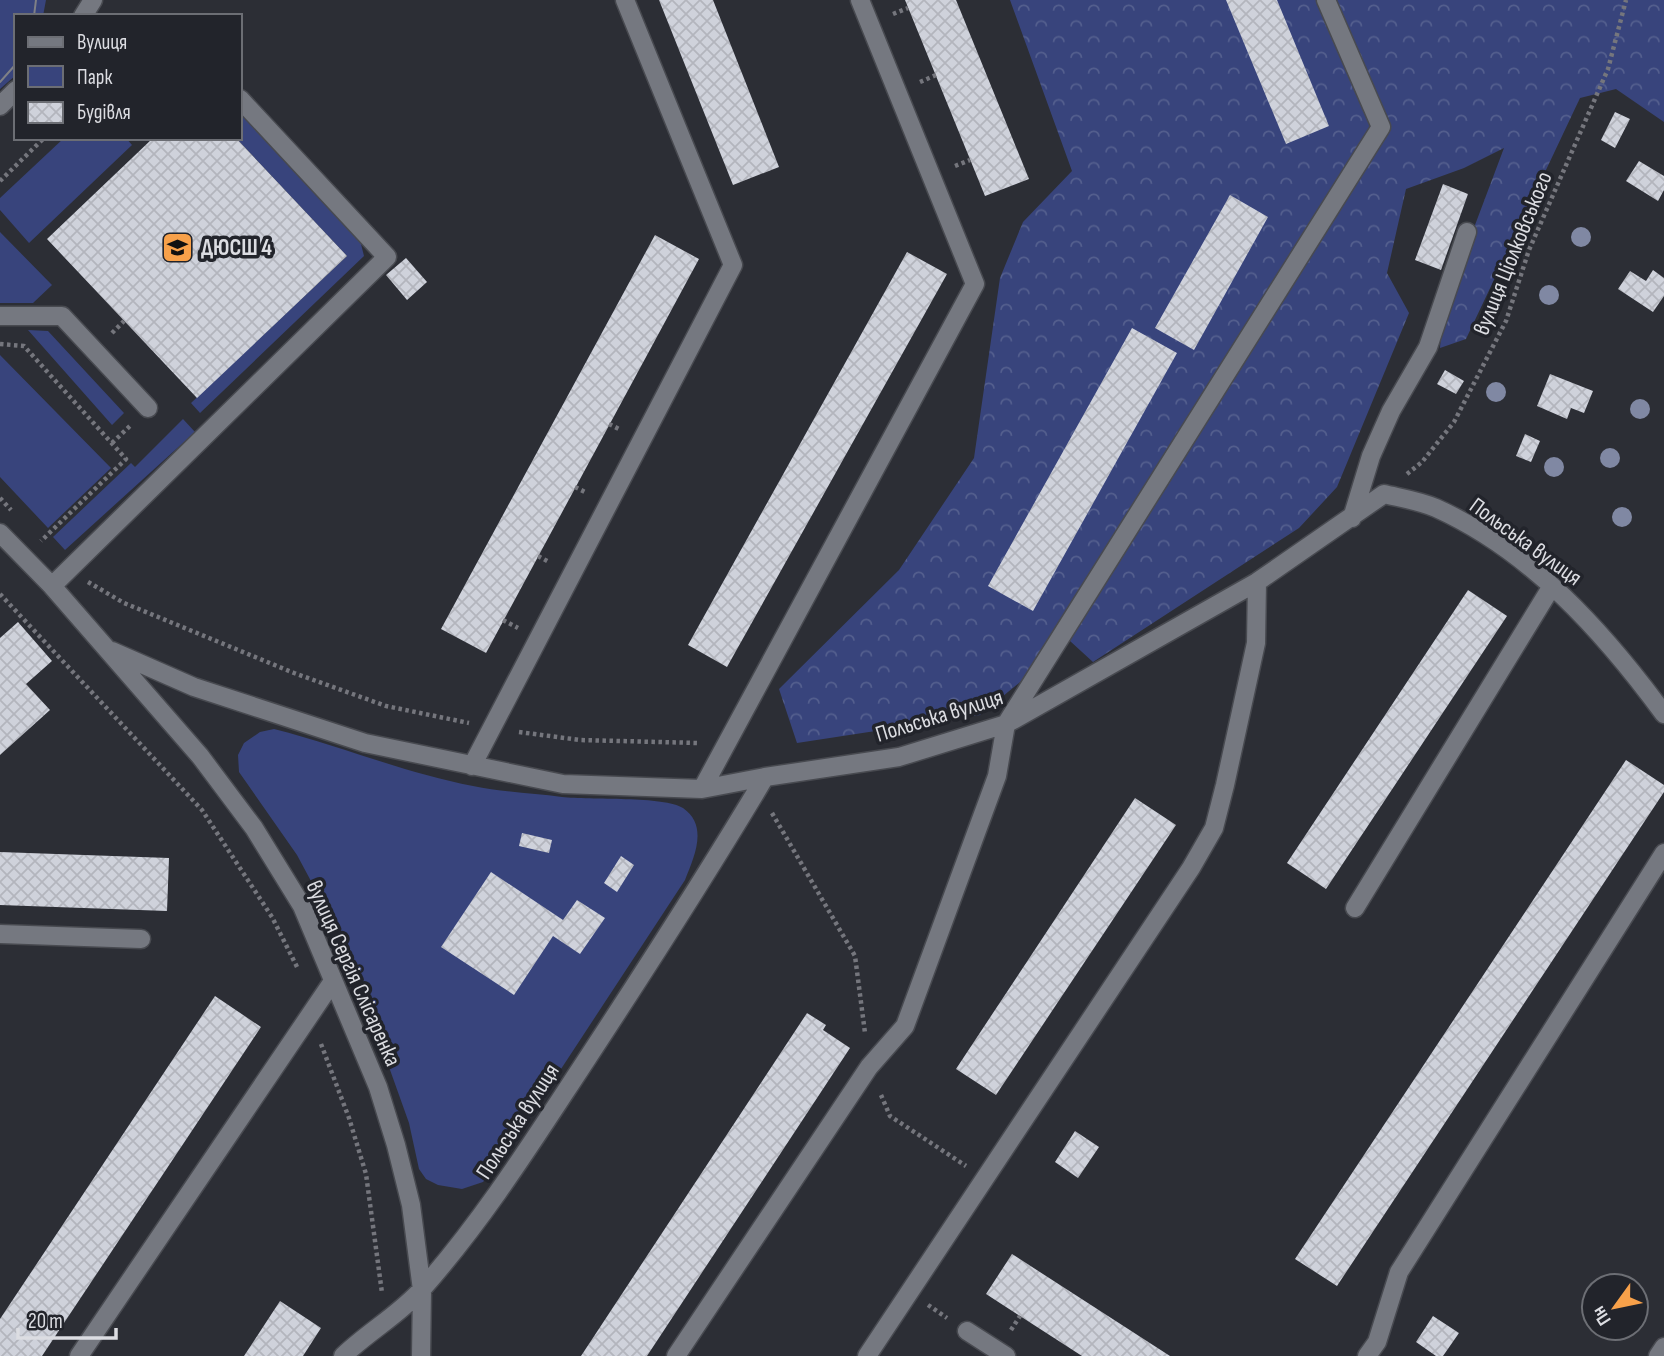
<svg xmlns="http://www.w3.org/2000/svg" width="1664" height="1356" font-family="'Sofia Sans Condensed',sans-serif">
<style>
.green{fill:#38447c}
.forest{fill:url(#forest-crowns)}
.building{fill:url(#building-cross-hatch)}
.lines{fill:none;stroke-linecap:round;stroke-linejoin:round}
.minor-casing{stroke:#484a50;stroke-width:21}
.path{stroke:#75767d;stroke-width:4.5;stroke-dasharray:3.5 3.5;stroke-linecap:butt}
.minor{stroke:#757880;stroke-width:18}
.tram{stroke:#7f8086;stroke-width:2}
.tree{fill:#8088a3}
.labels{text-anchor:middle;stroke-width:7;stroke-linejoin:round;paint-order:stroke}
.poi-label{font-size:23px;font-weight:bold;fill:#dcdde2;stroke:#22242b;text-anchor:start}
.street-label{font-size:23px;fill:#dcdde2;stroke:#22242b}
</style>
<defs>
<pattern id="forest-crowns" width="20" height="18" patternUnits="userSpaceOnUse" patternTransform="scale(1.75)"><rect width="20" height="18" fill="#38447c"/><path d="M2 6a3 3 0 1 1 6 0M12 15a3 3 0 1 1 6 0" fill="none" stroke="#545f8e"/></pattern>
<pattern id="building-cross-hatch" width="8" height="8" patternUnits="userSpaceOnUse" patternTransform="scale(1.75)"><rect width="8" height="8" fill="#cfd2db"/><path d="M0 0l8 8M0 8l8-8" fill="none" stroke="#b3b5bd"/></pattern>
</defs>
<rect width="100%" height="100%" fill="#2c2e35"/>
<path class="green" d="M 0,0 L 46,0 L 43,16 L 16,16 L 16,75 L 0,89 Z
M 240,108 L 359,236 L 364,256 L 200,413 L 191,403 L 347,256 L 236,138 L 240,138 Z
M 64,138 L 126,138 L 132,145 L 29,243 L 0,210 L 0,198 Z
M 0,232 L 52,285 L 33,303 L 0,303 Z
M 28,330 L 48,331 L 124,413 L 112,425 Z
M 0,355 L 111,468 L 48,528 L 0,477 Z
M 183,419 L 195,432 L 65,550 L 53,537 L 131,463 L 135,467 Z
M 274,729 C 341,746 405,773 473,786 C 502,792 533,793 562,797 C 589,800 665,796 683,808 C 709,826 694,857 685,880 L 502,1159 L 483,1182 L 462,1189 L 438,1185 L 426,1179 L 419,1169 L 409,1123 L 374,1025 L 319,896 L 297,855 L 239,772 L 238,755 L 244,743 L 260,732 Z"/>
<path class="forest" d="M 1010,0 L 1664,0 L 1664,122 L 1616,89 L 1580,98 L 1466,339 L 1440,348 L 1443,310 L 1504,148 L 1464,168 L 1406,189 L 1387,273 L 1409,313 L 1337,487 L 1299,528 L 1093,662 L 1070,641 L 980,715 L 797,743 L 779,689 L 899,570 L 974,458 L 1000,278 L 1023,222 L 1072,171 Z"/>
<path class="building" d="M 659,0 L 713,0 L 779,167 L 733,185 Z
M 905,0 L 956,0 L 1029,179 L 985,196 Z
M 1226,0 L 1277,0 L 1329,126 L 1286,144 Z
M 1615,112 L 1630,119 L 1615,148 L 1601,140 Z
M 153,138 L 236,138 L 347,256 L 197,398 L 47,239 Z
M 1639,161 L 1664,176 L 1664,190 L 1658,201 L 1626,181 Z
M 1443,184 L 1468,194 L 1441,270 L 1415,260 Z
M 1230,195 L 1268,217 L 1194,350 L 1155,328 Z
M 655,235 L 699,259 L 486,653 L 441,629 Z
M 907,252 L 947,274 L 727,667 L 688,645 Z
M 406,258 L 427,282 L 407,300 L 386,275 Z
M 1653,270 L 1664,278 L 1664,296 L 1653,312 L 1618,289 L 1630,271 L 1646,281 Z
M 1132,328 L 1177,353 L 1033,611 L 988,586 Z
M 1445,370 L 1464,381 L 1456,394 L 1437,384 Z
M 1550,374 L 1593,391 L 1584,413 L 1571,408 L 1567,419 L 1537,406 Z
M 1525,434 L 1540,441 L 1531,462 L 1516,456 Z
M 1468,590 L 1507,616 L 1326,889 L 1287,863 Z
M 18,622 L 52,661 L 26,684 L 50,710 L 0,755 L 0,638 Z
M 1626,760 L 1664,785 L 1664,792 L 1337,1286 L 1295,1259 Z
M 1135,798 L 1176,825 L 996,1095 L 956,1069 Z
M 522,833 L 552,840 L 549,853 L 519,846 Z
M 0,852 L 169,858 L 167,911 L 0,905 Z
M 621,856 L 634,865 L 617,892 L 604,883 Z
M 491,872 L 563,920 L 577,900 L 605,918 L 580,954 L 553,936 L 514,995 L 441,947 Z
M 215,996 L 261,1027 L 42,1356 L 0,1356 L 0,1319 Z
M 807,1013 L 826,1025 L 823,1030 L 850,1048 L 759,1186 L 647,1356 L 581,1356 Z
M 1075,1131 L 1099,1147 L 1078,1178 L 1055,1162 Z
M 1012,1254 L 1170,1356 L 1082,1356 L 1020,1316 L 986,1294 Z
M 280,1301 L 321,1328 L 303,1356 L 244,1356 Z
M 1433,1316 L 1459,1333 L 1443,1356 L 1436,1356 L 1416,1342 Z"/>
<g class="lines">
<defs>
<path id="minor" d="M 83,16 L 93,0
M 0,106 L 16,90
M 0,316 L 62,316 L 148,408
M 1352,518 L 1371,456 L 1391,411 L 1428,347 L 1467,232
M 0,533 L 52,586 L 200,756 L 254,828 L 302,906 L 378,1087 L 396,1145 L 411,1205 L 422,1290 L 421,1356
M 52,586 L 387,257 L 240,99
M 112,651 L 194,687 L 365,743 L 563,784 L 702,789 L 765,777
M 472,766 L 733,265 L 625,0
M 702,789 L 975,284 L 860,0
M 1355,908 L 1552,586
M 0,934 L 141,939
M 967,1331 L 1006,1356
M 79,1356 L 333,981
M 343,1356 C 369,1331 399,1315 423,1288 C 483,1220 531,1144 581,1068 C 644,972 706,876 765,777 L 899,757 L 1006,724 L 1257,582 L 1384,494 C 1401,498 1420,501 1436,508 C 1531,551 1603,631 1664,714
M 676,1356 L 869,1067 L 905,1026 L 997,776 L 1006,724 L 1381,127 L 1326,0
M 867,1356 L 1191,868 L 1214,828 L 1225,785 L 1256,643 L 1257,582
M 1367,1356 L 1377,1342 L 1399,1272 L 1664,853
M 1658,1356 L 1664,1347"/>
</defs>
<use href="#minor" class="minor-casing"/>
<path class="path" d="M 893,14 L 908,8
M 920,82 L 936,75
M 955,166 L 970,160
M 0,181 L 44,138
M 112,333 L 124,321
M 0,344 L 24,346 L 126,459 L 41,541
M 609,424 L 621,430
M 112,443 L 132,424
M 1407,474 L 1422,462 L 1454,422 L 1506,321 L 1529,250 L 1608,69 L 1626,0
M 575,487 L 587,493
M 0,498 L 11,510
M 538,556 L 549,562
M 88,582 L 124,603 L 294,673 L 386,706 L 469,723
M 0,594 L 202,810 L 272,917 L 298,969
M 503,620 L 518,628
M 519,732 L 580,740 L 698,743
M 772,813 L 855,956 L 865,1033
M 321,1044 L 349,1118 L 366,1174 L 382,1293
M 881,1095 L 890,1116 L 966,1166
M 928,1305 L 947,1318
M 1011,1330 L 1020,1316"/>
<use href="#minor" class="minor"/>
<path class="tram" d="M 34,16 L 36,0
M 0,82 L 16,64"/>
</g>
<g class="tree">
<circle cx="1581" cy="237" r="10"/>
<circle cx="1549" cy="295" r="10"/>
<circle cx="1496" cy="392" r="10"/>
<circle cx="1640" cy="409" r="10"/>
<circle cx="1610" cy="458" r="10"/>
<circle cx="1554" cy="467" r="10"/>
<circle cx="1622" cy="517" r="10"/>
</g>
<defs>
<symbol id="school-square" viewBox="-11 -11 22 22"><rect x="-9" y="-9" width="18" height="18" rx="4" fill="#f8a14a" stroke="#22242b"/><path d="M0-5L7-2L0 1L-7-2ZM-4 1L0 2.5L4 1V4Q0 6-4 4Z" fill="#111"/></symbol>
</defs>
<g fill-rule="evenodd">
<use href="#school-square" x="160" y="230" width="35" height="35"/>
</g>
<g class="labels">
<g class="poi-label">
<text x="201" y="255">ДЮСШ 4</text>
</g>
<g class="street-label">
<text transform="translate(1512 253) rotate(-68)" y="8">вулиця Ціолковського</text>
<text transform="translate(1526 541) rotate(36)" y="8">Польська вулиця</text>
<text transform="translate(939 715) rotate(-17)" y="8">Польська вулиця</text>
<text transform="translate(354 973) rotate(66)" y="8">вулиця Сергія Слісаренка</text>
<text transform="translate(517 1121) rotate(-57)" y="8">Польська вулиця</text>
</g>
</g>
<rect x="14" y="14" width="228" height="126" fill="#22242b" stroke="#6c6e74" stroke-width="2"/>
<rect x="28" y="37" width="35" height="10" fill="#757880" stroke="#6c6e74" stroke-width="2"/>
<text x="77" y="49" font-size="21" fill="#dcdde2">Вулиця</text>
<rect x="28" y="66" width="35" height="21" fill="#38447c" stroke="#6c6e74" stroke-width="2"/>
<text x="77" y="84" font-size="21" fill="#dcdde2">Парк</text>
<rect x="28" y="102" width="35" height="21" fill="url(#building-cross-hatch)" stroke="#6c6e74" stroke-width="2"/>
<text x="77" y="119" font-size="21" fill="#dcdde2">Будівля</text>
<g transform="translate(1615 1307) rotate(237)"><circle r="33" fill="#22242b" stroke="#6c6e74" stroke-width="2"/>
<path d="M0-5L12 26L0 18L-12 26Z" fill="#f8a14a"/>
<text y="-10" font-size="19" font-weight="bold" text-anchor="middle" fill="#dcdde2">Пн</text>
</g>
<path d="M18 1328v10h98v-10" fill="none" stroke="#dcdde2" stroke-width="3.5"/>
<text x="28" y="1328" font-size="21" fill="#dcdde2" stroke="#22242b" stroke-width="5" paint-order="stroke">20 m</text>
</svg>
